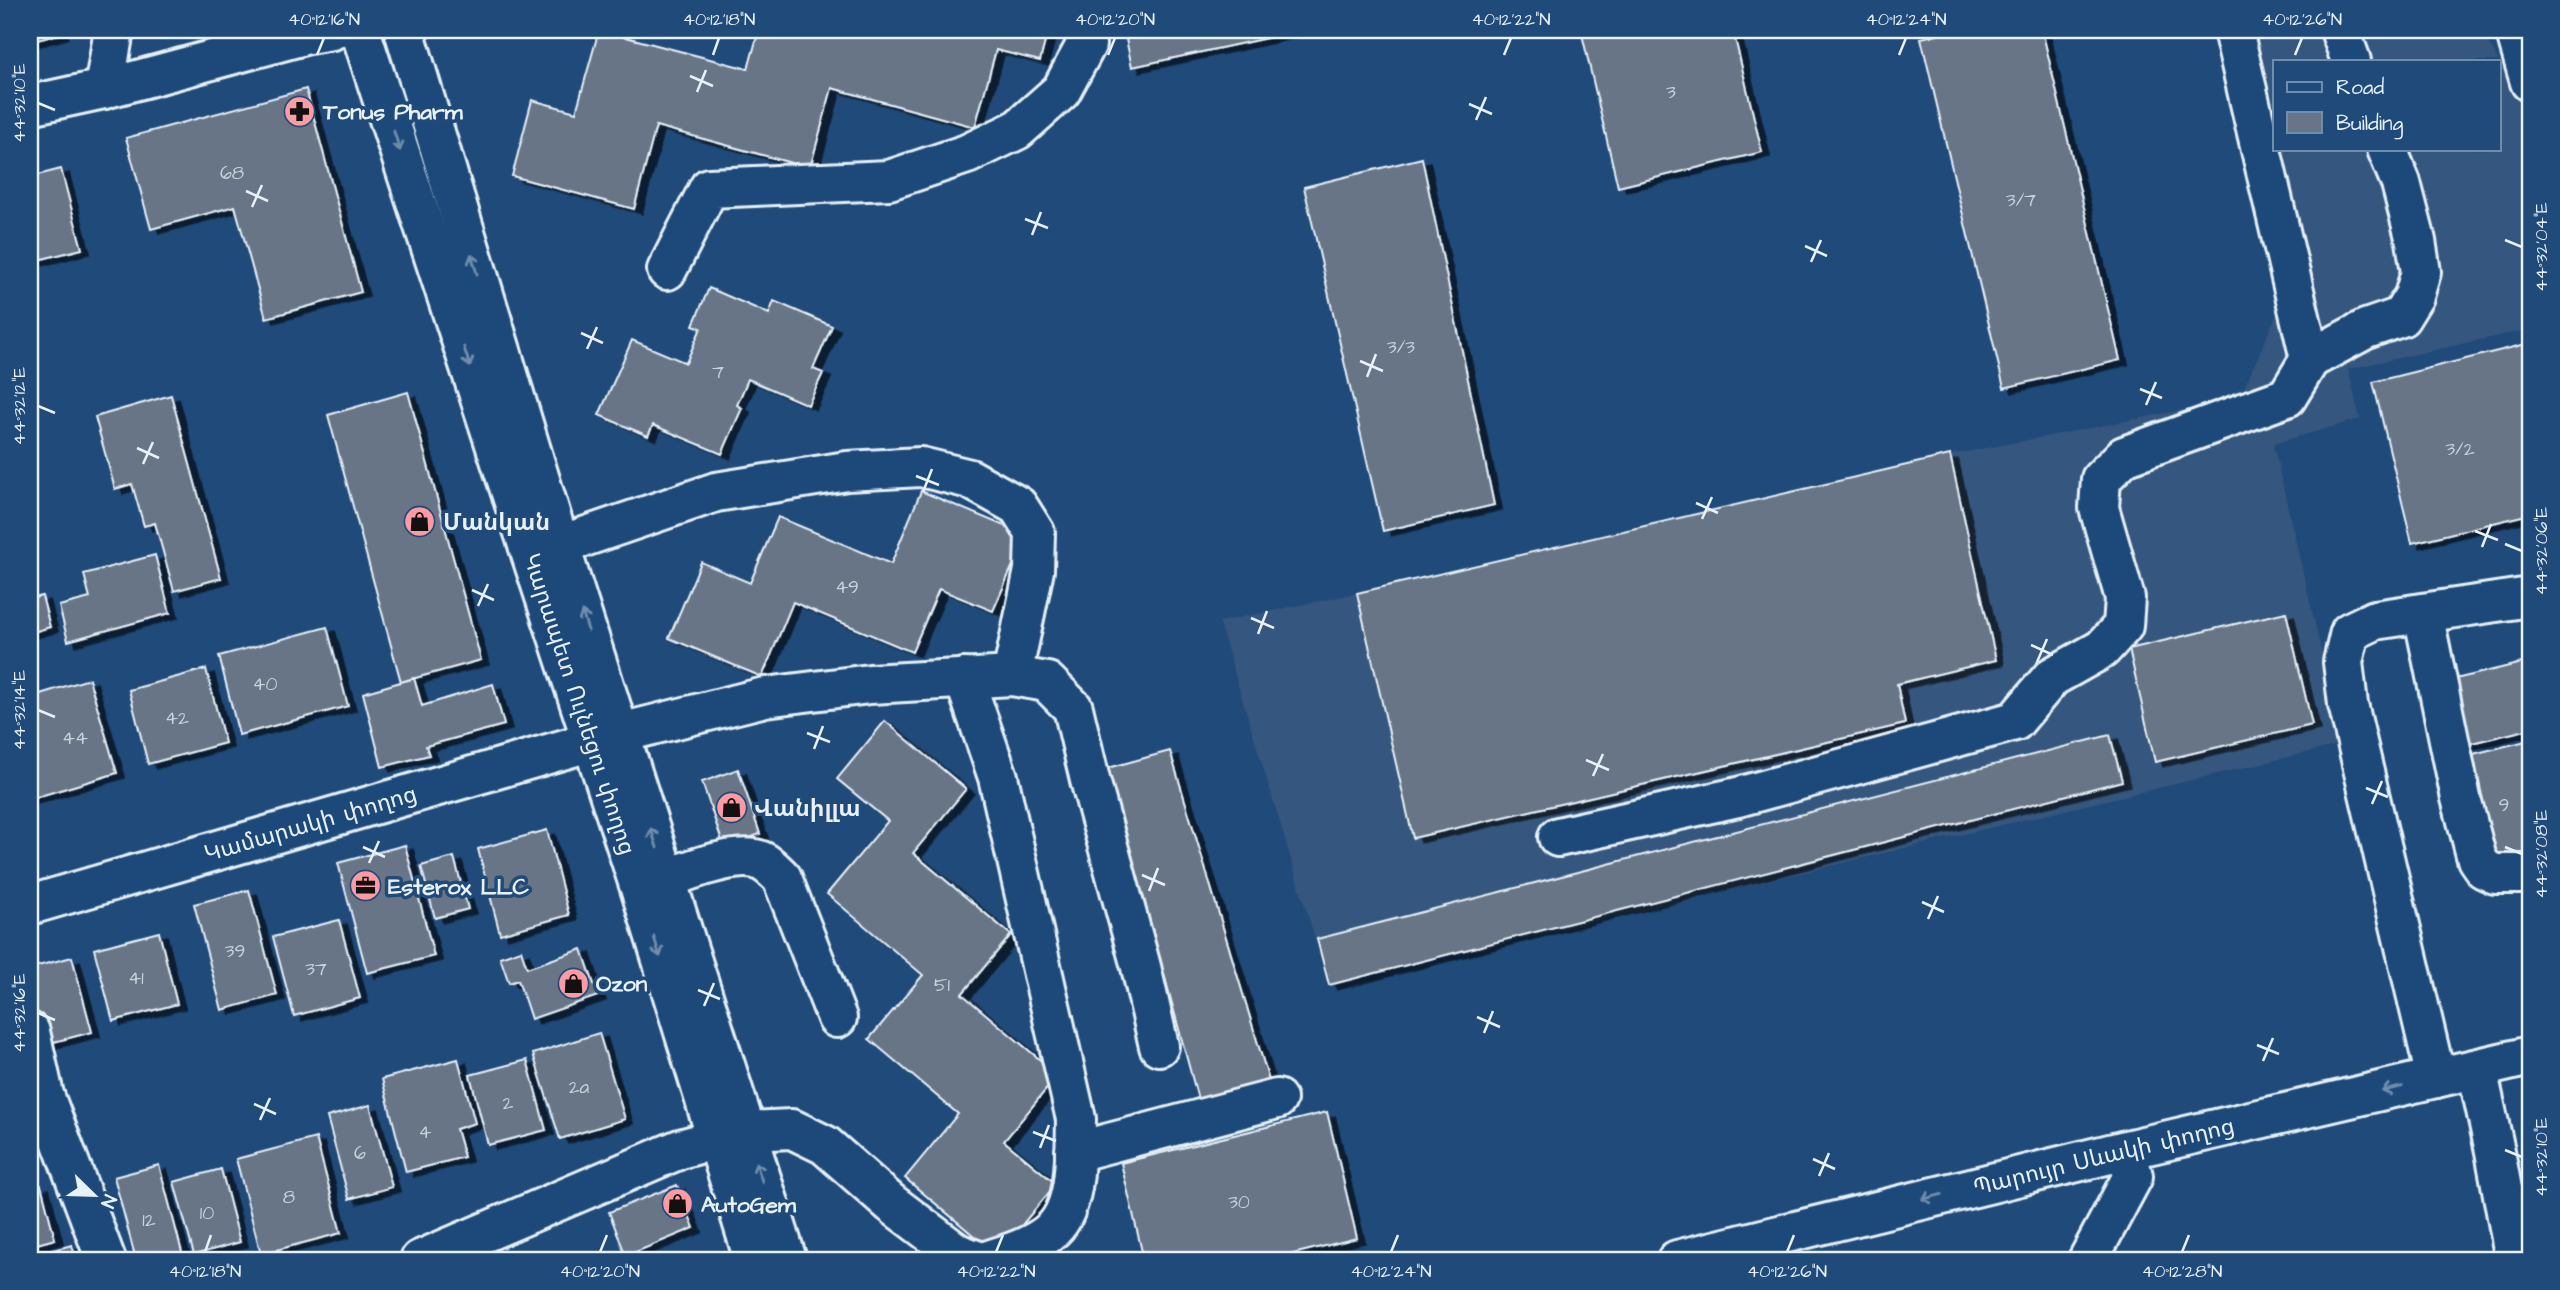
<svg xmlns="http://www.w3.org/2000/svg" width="2560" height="1290" font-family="'Architects Daughter','Noto Sans Armenian',sans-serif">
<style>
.built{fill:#35577e;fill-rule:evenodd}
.building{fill:#687587;stroke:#e8f1f8;stroke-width:2;filter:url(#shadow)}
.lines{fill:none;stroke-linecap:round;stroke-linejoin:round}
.minor-casing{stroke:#e8f1f8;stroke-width:44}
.minor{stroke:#1f4a7a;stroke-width:38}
.oneway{stroke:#6f8dac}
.ticks{fill:none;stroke:#e8f1f8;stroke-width:2.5}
.labels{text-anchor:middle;stroke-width:7;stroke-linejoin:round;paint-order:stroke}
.number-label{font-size:19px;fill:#c8d2dc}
.poi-label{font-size:23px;font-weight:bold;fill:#e8f1f8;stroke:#1f4a7a;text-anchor:start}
.street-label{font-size:23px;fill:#e8f1f8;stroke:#1f4a7a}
.neatline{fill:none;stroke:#e8f1f8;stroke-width:2.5}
.ticks-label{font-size:18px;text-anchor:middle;fill:#e8f1f8}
</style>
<defs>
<filter id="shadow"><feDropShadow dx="8" dy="4.5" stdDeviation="0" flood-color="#0009"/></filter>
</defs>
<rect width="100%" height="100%" fill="#1f4a7a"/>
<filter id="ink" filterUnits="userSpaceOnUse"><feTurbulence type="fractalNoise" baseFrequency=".0143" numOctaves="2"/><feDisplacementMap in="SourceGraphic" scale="14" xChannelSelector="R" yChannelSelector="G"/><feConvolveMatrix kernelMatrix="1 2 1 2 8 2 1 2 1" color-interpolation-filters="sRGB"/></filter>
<g filter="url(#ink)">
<path class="built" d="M 2218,30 L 2480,30 L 2530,111 L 2530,329 L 2348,369 L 2360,419 L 2273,444 L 2343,744 L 1329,985 L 1219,622 L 1357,593 L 1950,455 L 2239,399 L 2282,302 ZM 2275,61 L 2499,61 L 2499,149 L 2275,149 Z"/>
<path class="building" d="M 30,30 L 60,30 L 60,34 L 30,42 Z
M 599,30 L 748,69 L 759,30 L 1048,30 L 1040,61 L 996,50 L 975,127 L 832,88 L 810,168 L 656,126 L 634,209 L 512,176 L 532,100 L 576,112 Z
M 1124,30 L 1304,30 L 1132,67 Z
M 1581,30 L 1733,30 L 1762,152 L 1618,187 Z
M 1957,30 L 2042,30 L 2120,360 L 2004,388 L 1921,38 Z
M 306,89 L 361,292 L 266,318 L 235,206 L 151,229 L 126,138 Z
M 1422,158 L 1494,505 L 1383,531 L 1304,187 Z
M 61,169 L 82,249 L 30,262 L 30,177 Z
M 709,288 L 769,314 L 774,301 L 832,326 L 813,369 L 823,373 L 808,405 L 748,379 L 737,405 L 742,408 L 722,454 L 653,425 L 648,436 L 599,415 L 632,340 L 686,363 L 701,328 L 693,325 Z
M 2530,343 L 2530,514 L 2412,543 L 2373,382 Z
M 408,392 L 481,660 L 401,682 L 328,415 Z
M 171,395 L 221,578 L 174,591 L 155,523 L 144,526 L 132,484 L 115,489 L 95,417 Z
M 1950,455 L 1996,660 L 1897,684 L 1905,724 L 1413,838 L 1357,593 Z
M 921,491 L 1026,535 L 993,611 L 939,589 L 912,652 L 793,602 L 762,677 L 669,638 L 701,562 L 750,583 L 778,517 L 891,564 Z
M 155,555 L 170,613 L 68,641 L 59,606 L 90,598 L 84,574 Z
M 42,596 L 50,627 L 30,633 L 30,599 Z
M 2286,612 L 2312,725 L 2155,762 L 2129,649 Z
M 327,627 L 348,706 L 239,735 L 219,656 Z
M 2530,661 L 2530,729 L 2459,746 L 2443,682 Z
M 206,669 L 225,743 L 148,764 L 129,690 Z
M 414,678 L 422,706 L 493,684 L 504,725 L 426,746 L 429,755 L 382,767 L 363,693 Z
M 89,679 L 117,773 L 30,799 L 30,697 Z
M 885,721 L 966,789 L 913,853 L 1011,935 L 962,994 L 1058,1075 L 1004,1141 L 1056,1184 L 997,1255 L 905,1178 L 958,1114 L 869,1039 L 923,975 L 827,894 L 888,821 L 837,779 Z
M 2110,735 L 2122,781 L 1329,985 L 1317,939 Z
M 2530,740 L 2530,852 L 2491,862 L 2465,756 Z
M 1170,751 L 1270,1084 L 1199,1103 L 1108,768 Z
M 738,769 L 760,834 L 724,847 L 702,782 Z
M 547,830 L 569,915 L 500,934 L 478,849 Z
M 405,845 L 434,956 L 367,973 L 338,863 Z
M 454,857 L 468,909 L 435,918 L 421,866 Z
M 249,890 L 277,995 L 222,1010 L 194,904 Z
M 339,920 L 360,998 L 294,1016 L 273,937 Z
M 159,932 L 177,1004 L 113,1021 L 94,949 Z
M 582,949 L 598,996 L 531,1019 L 518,980 L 509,983 L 500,957 L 521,950 L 527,968 Z
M 72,957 L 92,1032 L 42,1045 L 30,999 L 30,968 Z
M 599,1033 L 625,1119 L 560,1139 L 533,1054 Z
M 458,1059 L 475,1123 L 456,1129 L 464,1157 L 406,1172 L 382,1079 Z
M 527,1060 L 546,1130 L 488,1145 L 470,1075 Z
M 370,1105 L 392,1187 L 349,1199 L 327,1117 Z
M 1327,1112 L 1357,1238 L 1269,1260 L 1144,1260 L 1121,1163 Z
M 316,1138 L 341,1233 L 261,1254 L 236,1159 Z
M 159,1165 L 184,1260 L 136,1260 L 114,1177 Z
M 221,1169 L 240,1242 L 194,1255 L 174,1182 Z
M 41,1185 L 55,1239 L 30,1246 L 30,1188 Z
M 677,1185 L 694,1228 L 626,1256 L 609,1212 Z
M 72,1245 L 76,1260 L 30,1260 L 30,1256 Z"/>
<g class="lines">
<defs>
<g id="minor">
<path id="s1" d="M 360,30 L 640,888 L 754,1260"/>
<path d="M 404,30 L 560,546 L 787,1260"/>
<path d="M 2340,30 L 2351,61"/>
<path d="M 2515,30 L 2530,82"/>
<path d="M 104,89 L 114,30"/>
<path d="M 30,105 L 104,89 L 308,34 L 332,30"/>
<path d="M 667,270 L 709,188 L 889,180 L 967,154 L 1017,130 L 1061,91 L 1086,45 L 1084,30"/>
<path d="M 2310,359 L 2366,329 L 2401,317 L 2414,296 L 2421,272 L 2416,241 L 2401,183 L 2387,149"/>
<path d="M 537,553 L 716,492 L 847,471 L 921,467 L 970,479 L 1018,506 L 1035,533 L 1034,570 L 1012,676"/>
<path d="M 2423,613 L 2461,798 L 2477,859 L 2484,869 L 2495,874 L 2522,874"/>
<path d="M 964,678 L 998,777 L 1076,1119 C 1075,1152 1078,1205 1053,1229 C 1037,1245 1010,1253 989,1260"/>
<path d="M 1558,837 L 1738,797 L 2015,721 L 2052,677 L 2102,649 L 2123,626 L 2125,598 L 2099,508 L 2101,479 L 2124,456 L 2287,397 L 2310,359 L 2233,30"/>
<path d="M 642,888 C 669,878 727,853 755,859 C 766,861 774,870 782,878 L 837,1018"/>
<path id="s2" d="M 30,905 L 620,733 L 765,697 L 870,684 L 1012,676 L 1047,682 L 1073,708 L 1090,780 L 1141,967 L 1159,1046"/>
<path d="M 30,1032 L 44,1095 L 106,1260"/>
<path d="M 2477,1069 L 2495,1151 L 2515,1260"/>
<path d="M 2436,1078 L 2348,704 L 2343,662 L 2350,632 L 2375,620 L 2530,597"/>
<path d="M 1075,1152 L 1277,1099"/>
<path d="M 420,1260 L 680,1149 L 746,1131 L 792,1129 L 825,1145 L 892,1204 L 957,1253 L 976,1260"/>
<path id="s3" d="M 1677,1260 L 2126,1150 L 2530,1056"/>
<path d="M 2088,1260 L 2133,1176 L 2126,1150"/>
</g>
</defs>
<use href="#minor" class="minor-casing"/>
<use href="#minor" class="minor"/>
</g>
<defs><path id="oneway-shaft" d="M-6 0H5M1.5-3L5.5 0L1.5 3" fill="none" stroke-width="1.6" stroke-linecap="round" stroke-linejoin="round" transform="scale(1.75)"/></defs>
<g class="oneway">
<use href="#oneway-shaft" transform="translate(397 141) rotate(72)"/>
<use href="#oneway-shaft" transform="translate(474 264) rotate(-107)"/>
<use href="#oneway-shaft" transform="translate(467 357) rotate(72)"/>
<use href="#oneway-shaft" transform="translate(585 621) rotate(-108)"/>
<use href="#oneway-shaft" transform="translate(654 838) rotate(-108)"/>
<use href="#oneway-shaft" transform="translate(657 947) rotate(73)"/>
<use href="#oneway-shaft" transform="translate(2392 1089) rotate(167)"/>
<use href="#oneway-shaft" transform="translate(759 1172) rotate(-108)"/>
<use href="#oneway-shaft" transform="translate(1932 1197) rotate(166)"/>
</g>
</g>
<path class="ticks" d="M 317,55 L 324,38M 713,55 L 719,38M 1108,55 L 1115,38M 1504,55 L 1511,38M 1899,55 L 1906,38M 2295,55 L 2302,38M 690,76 L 713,86M 697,92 L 706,70M 38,103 L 55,110M 1469,104 L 1492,114M 1476,120 L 1486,97M 246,191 L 268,201M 252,207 L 262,185M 1025,219 L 1048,228M 1032,235 L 1041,212M 2505,240 L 2522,247M 1805,246 L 1827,256M 1811,262 L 1821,240M 581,333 L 603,343M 587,349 L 597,327M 1360,361 L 1383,371M 1367,377 L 1376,354M 2140,389 L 2162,398M 2146,405 L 2156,382M 38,406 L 55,413M 137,448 L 159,458M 143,464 L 153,442M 916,476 L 939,485M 923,492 L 932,469M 1696,503 L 1718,513M 1702,519 L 1712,497M 2475,531 L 2498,540M 2505,544 L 2522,551M 2482,547 L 2491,524M 472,590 L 494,600M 478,606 L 488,584M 1251,618 L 1274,628M 1258,634 L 1267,611M 2031,645 L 2053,655M 2037,662 L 2047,639M 38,710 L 55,717M 807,733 L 830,742M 814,749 L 823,726M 1586,760 L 1609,770M 1593,776 L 1603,754M 2366,788 L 2388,797M 2372,804 L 2382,781M 363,847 L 385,857M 2505,847 L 2522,854M 369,863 L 379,841M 1142,875 L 1165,885M 1149,891 L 1158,868M 1922,902 L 1944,912M 1928,919 L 1938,896M 698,990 L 720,999M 704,1006 L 714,983M 38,1013 L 55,1020M 1477,1017 L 1500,1027M 1484,1033 L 1493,1011M 2257,1045 L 2279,1054M 2263,1061 L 2273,1038M 254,1104 L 276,1114M 260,1120 L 270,1098M 1033,1132 L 1056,1141M 1040,1148 L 1049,1125M 2505,1150 L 2522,1157M 1813,1159 L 1835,1169M 1819,1176 L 1829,1153M 205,1252 L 211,1235M 600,1252 L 607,1235M 996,1252 L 1003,1235M 1391,1252 L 1398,1235M 1787,1252 L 1794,1235M 2182,1252 L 2189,1235"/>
<defs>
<symbol id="pharmacy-disc" viewBox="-11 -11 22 22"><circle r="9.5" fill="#ff9aa2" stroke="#1f4a7a"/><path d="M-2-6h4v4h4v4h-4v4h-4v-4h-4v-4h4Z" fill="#111"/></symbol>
<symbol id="shop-disc" viewBox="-11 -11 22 22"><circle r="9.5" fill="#ff9aa2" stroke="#1f4a7a"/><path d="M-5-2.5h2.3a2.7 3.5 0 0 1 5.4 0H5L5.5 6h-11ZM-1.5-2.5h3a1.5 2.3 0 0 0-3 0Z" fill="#111"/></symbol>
<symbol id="office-disc" viewBox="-11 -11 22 22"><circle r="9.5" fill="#ff9aa2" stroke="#1f4a7a"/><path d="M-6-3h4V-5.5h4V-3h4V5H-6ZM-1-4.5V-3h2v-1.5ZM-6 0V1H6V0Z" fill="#111"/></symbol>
</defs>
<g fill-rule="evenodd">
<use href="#pharmacy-disc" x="282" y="94" width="35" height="35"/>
<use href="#shop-disc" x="402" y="504" width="35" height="35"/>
<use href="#shop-disc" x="714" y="790" width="35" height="35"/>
<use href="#office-disc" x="348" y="868" width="35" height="35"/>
<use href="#shop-disc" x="556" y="966" width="35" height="35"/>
<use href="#shop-disc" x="660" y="1186" width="35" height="35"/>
</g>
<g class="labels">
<g class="number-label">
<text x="1671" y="98">3</text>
<text x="232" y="179">68</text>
<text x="2021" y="206">3/7</text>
<text x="1401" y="353">3/3</text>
<text x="718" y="378">7</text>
<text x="2460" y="455">3/2</text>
<text x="847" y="593">49</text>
<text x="265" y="690">40</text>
<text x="177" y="724">42</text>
<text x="75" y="744">44</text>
<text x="2504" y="811">9</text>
<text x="235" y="957">39</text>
<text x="316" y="975">37</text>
<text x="136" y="984">41</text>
<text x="942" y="991">51</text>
<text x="579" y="1093">2a</text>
<text x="508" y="1109">2</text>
<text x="425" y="1138">4</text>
<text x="360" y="1159">6</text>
<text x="289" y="1203">8</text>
<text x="1239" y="1208">30</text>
<text x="207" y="1219">10</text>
<text x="149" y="1226">12</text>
</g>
<g class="poi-label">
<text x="323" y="119">Tonus Pharm</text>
<text x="443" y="530">Մանկան</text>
<text x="754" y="816">Վանիլլա</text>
<text x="388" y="894">Esterox LLC</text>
<text x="596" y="991">Ozon</text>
<text x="701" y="1212">AutoGem</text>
</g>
<g class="street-label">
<text dy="8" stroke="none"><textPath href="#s1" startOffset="709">Կարապետ Ուլնեցու փողոց</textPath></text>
<text dy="8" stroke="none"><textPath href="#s2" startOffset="292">Կամարակի փողոց</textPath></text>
<text dy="8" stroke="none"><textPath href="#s3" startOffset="439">Պարույր Սևակի փողոց</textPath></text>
</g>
</g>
<rect width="2560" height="1290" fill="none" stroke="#1f4a7a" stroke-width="77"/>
<rect x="2273" y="60" width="228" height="91" fill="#1f4a7a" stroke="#6f8dac" stroke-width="2"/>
<rect x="2287" y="82" width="35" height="10" fill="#1f4a7a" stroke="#6f8dac" stroke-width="2"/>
<text x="2336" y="94" font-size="21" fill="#e8f1f8">Road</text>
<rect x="2287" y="112" width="35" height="21" fill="#687587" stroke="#6f8dac" stroke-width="2"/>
<text x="2336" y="130" font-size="21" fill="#e8f1f8">Building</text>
<g transform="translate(94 1195) rotate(113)" stroke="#1f4a7a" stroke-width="5" paint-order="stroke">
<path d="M0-5L12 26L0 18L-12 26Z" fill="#e8f1f8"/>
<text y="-10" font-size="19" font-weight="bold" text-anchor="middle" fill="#e8f1f8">N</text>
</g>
<rect x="38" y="38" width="2484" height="1214" class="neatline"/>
<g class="ticks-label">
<text x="324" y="25">40°12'16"N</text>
<text x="719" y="25">40°12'18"N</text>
<text x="1115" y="25">40°12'20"N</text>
<text x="1511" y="25">40°12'22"N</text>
<text x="1906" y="25">40°12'24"N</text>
<text x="2302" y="25">40°12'26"N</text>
<text transform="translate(19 103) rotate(-90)" y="6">44°32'10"E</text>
<text transform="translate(2541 247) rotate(-90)" y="6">44°32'04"E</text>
<text transform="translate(19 406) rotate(-90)" y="6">44°32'12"E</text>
<text transform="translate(2541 551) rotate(-90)" y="6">44°32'06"E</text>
<text transform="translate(19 710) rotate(-90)" y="6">44°32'14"E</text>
<text transform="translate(2541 854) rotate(-90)" y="6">44°32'08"E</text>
<text transform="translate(19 1013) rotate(-90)" y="6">44°32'16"E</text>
<text transform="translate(2541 1157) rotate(-90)" y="6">44°32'10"E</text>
<text x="205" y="1277">40°12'18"N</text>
<text x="600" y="1277">40°12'20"N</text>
<text x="996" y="1277">40°12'22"N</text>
<text x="1391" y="1277">40°12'24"N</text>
<text x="1787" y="1277">40°12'26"N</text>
<text x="2182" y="1277">40°12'28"N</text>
</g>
</svg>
